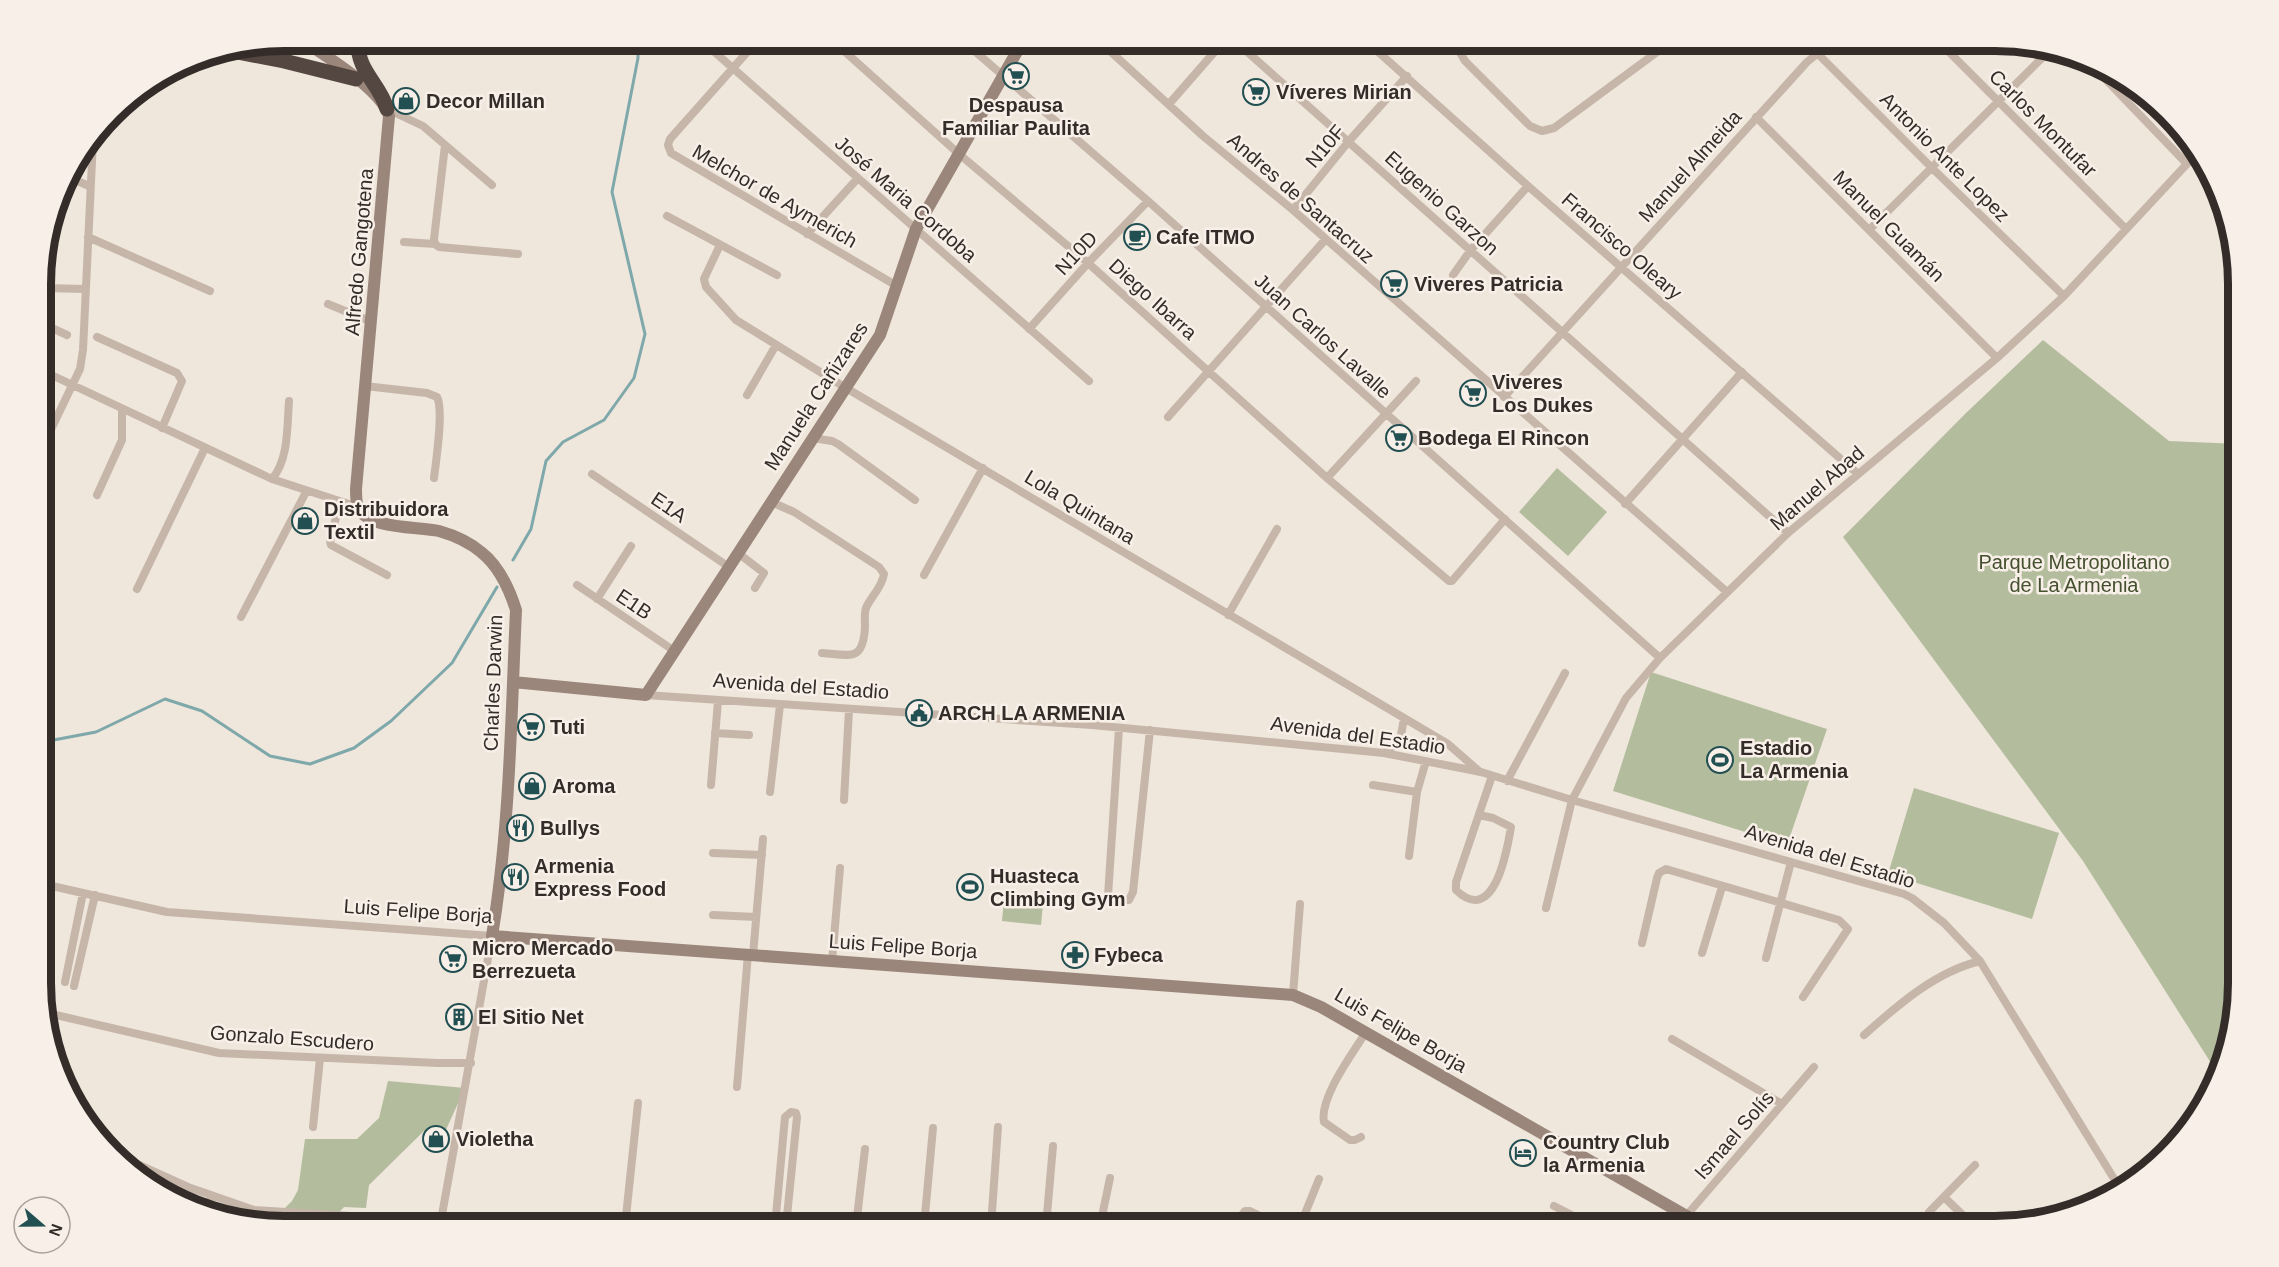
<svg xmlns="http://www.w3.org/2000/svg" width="2279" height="1267" font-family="Helvetica,sans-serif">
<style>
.green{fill:#b3bd9d}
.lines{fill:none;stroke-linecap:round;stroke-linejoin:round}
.stream{stroke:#7ea8aa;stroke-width:3}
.street{stroke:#c6b6a9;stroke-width:8}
.secondary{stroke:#9a867b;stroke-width:12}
.highway{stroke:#544640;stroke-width:15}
.labels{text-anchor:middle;stroke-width:5;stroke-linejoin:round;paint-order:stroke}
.poi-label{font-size:20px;font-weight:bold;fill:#342c28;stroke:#f8f0e8;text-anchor:start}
.street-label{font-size:20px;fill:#342c28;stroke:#f8f0e8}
.park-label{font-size:20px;fill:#44502e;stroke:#f8f0e8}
.rim{fill:none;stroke:#342c28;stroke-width:8}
</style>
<rect width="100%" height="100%" fill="#efe6dc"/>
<path class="green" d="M 2043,340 L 2169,441 L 2238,444 L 2238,999 L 2216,1071 L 2083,861 L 1843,537 L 1966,413 Z
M 1557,468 L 1607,512 L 1568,556 L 1519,512 Z
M 1651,672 L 1827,729 L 1787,845 L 1613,791 Z
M 1914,788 L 2059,833 L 2032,919 L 1888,874 Z
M 1004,900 L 1043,904 L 1041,925 L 1002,921 Z
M 388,1081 L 465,1088 L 444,1134 L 424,1131 L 369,1185 L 366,1208 L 344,1207 L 326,1226 L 284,1226 L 221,1218 L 214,1215 L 216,1208 C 234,1216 251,1223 271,1222 L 292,1201 L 298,1190 L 305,1139 L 357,1139 L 379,1118 Z"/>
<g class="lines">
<path class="stream" d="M 513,560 L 531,529 L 546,461 L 563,442 L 604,420 L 634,378 L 645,334 L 612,192 L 638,58 L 638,41
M 43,742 L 96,732 L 165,699 L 202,711 L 270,756 L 310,764 L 354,748 L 391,721 L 452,663 L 497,587"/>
<path class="street" d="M 702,41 L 1089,381
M 757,41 L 670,139 L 668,145 L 671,153 L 897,286
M 833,41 L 959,154 L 1088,263 L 1327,478 L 1449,581 L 1452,581 L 1505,519
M 963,41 L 1148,201 L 1660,658
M 1099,41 L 1203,136 L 1293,210 L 1727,592
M 1235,41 L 1788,533
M 1366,41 L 1528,186 L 1858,474
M 1453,41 L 1465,61 L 1530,126 L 1542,131 L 1554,128 L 1672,41
M 1805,41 L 1931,167 L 2064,296
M 1938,41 L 2126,229
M 2089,62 L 2187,164
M 1169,104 L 1224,41
M 387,109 L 423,126 L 492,185
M 1756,117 L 1997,358
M 445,145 L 434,239 L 435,244 L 439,247 L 518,254
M 66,176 L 89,186
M 1293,210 L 1349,141 L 1407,76
M 667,216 L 777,275
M 1869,230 L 2052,48
M 807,234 L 858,178
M 88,237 L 210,291
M 404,242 L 435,244
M 720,245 L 704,279 L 706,287 L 736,320 L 846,388 L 1448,744 L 1480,772
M 1453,275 L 1470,251 L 1528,186
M 43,288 L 86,289
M 328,304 L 372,322
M 43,324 L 67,335
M 1029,329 L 1088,263 L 1148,201
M 97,337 L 177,373 L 182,381 L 162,428
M 43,371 L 272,479 L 358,507
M 365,386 L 427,393 L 437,397 C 444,410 436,461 434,478
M 747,395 L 776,345
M 1504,397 L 1807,62 L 1833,41
M 1168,417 L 1325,240
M 813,438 L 832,441 L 838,444 L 915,500
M 43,446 L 80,369 L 83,350 L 93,140
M 592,474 L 729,567
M 1327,478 L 1416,381
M 272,479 C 289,459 287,426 289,401
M 97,495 L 122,440 L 122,409
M 340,502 L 330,541 L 331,545 L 387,575
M 771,502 L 794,512 L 879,567 L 884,574 C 882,588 871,596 866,608 C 864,614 865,621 865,627 C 863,662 851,655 822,653
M 1625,504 L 1742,372
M 738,553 L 764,573 L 755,588
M 924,575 L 983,468
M 577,585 L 673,650
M 137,589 L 205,448
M 597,599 L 631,546
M 1228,615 L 1277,529
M 241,617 L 306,492
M 646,695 L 1092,725 L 1384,753 L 1481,772 L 1572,800 L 1904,894 L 1912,898 L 1944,923 L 1980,961 L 2116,1182 L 2119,1191
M 1119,728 L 1108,896 L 1111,900 L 1129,900 L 1133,892 L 1150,730
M 715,733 L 749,735
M 1384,753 L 1400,741 L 1404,718
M 1507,781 L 1565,673
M 711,785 L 718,701
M 1373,785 L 1417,792
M 770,792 L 780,705
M 844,800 L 849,710
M 1479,815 L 1493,818 L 1511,827 C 1507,851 1494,927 1456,890 L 1456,882 L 1492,776
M 713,853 L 762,855
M 1409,856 L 1417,792 L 1426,761
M 43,884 L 167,912 L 492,936 L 440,1226
M 1546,908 L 1572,800 L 1626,698 L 1660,658 L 1788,533 L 1997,358 L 2064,296 L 2199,151
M 713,915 L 756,917
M 1642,943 L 1657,878 L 1659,873 L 1666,869 L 1839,920 L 1848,929 L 1803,997
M 1702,953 L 1722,887
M 753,955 L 763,839
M 1766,958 L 1791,862
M 832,961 L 840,868
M 65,982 L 83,893
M 74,986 L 95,895
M 1293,995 L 1300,904
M 43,1012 L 219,1053 L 437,1063 L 471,1063
M 1864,1035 C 1898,1005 1935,972 1980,961
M 1672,1039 L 1782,1104
M 737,1087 L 748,954
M 313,1127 L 320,1058
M 1361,1137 L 1355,1140 L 1350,1140 L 1324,1122 C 1319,1098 1353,1053 1366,1032
M 126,1159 L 188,1187 L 254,1210 L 383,1218 L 477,1226
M 1944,1197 L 1974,1226
M 1554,1206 L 1593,1226
M 206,1212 L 211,1195
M 1929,1212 L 1975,1165
M 625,1226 L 638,1103
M 775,1226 L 785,1117 L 791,1112 L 796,1113 L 797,1117 L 786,1226
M 856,1226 L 865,1149
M 924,1226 L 933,1128
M 991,1226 L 998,1127
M 1046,1226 L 1053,1146
M 1100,1226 L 1110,1178
M 1233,1226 L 1245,1211 L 1250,1211 L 1280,1226
M 1300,1226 L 1319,1179
M 1681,1226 L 1686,1216 L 1814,1067"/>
<path class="secondary" d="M 304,41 C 327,57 382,90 389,116 L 356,489 C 356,495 356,502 358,507 C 368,530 418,526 439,531 C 453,535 469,542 481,552 C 499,566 509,588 516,610 C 511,720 510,827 492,936 L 1293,995 L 1321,1007 L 1704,1226
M 513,682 L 646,695 L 880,335 L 916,229 L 1023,41"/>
<path class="highway" d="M 358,41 C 357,72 379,82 387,109
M 232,51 L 284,61 L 356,79"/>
</g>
<defs>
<symbol id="supermarket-ring" viewBox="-11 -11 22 22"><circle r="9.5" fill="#f8f0e8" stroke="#224f52" stroke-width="1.5"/><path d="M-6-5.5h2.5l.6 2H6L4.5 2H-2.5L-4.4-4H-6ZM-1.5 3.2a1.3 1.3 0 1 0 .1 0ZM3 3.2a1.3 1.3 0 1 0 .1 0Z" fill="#224f52"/></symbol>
<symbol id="shop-ring" viewBox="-11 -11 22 22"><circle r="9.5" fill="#f8f0e8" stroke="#224f52" stroke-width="1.5"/><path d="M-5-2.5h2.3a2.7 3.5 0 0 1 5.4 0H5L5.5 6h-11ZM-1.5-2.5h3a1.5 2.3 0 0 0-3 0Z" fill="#224f52"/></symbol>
<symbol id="cafe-ring" viewBox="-11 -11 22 22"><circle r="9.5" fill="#f8f0e8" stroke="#224f52" stroke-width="1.5"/><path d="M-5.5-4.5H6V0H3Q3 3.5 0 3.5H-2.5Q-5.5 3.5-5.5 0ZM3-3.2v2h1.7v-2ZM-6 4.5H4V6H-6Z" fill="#224f52"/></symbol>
<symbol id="civic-ring" viewBox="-11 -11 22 22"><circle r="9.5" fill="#f8f0e8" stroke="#224f52" stroke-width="1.5"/><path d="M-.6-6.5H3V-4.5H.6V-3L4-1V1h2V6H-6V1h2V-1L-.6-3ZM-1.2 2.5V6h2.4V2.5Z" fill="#224f52"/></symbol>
<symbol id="stadium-ring" viewBox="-11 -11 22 22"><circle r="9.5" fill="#f8f0e8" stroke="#224f52" stroke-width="1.5"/><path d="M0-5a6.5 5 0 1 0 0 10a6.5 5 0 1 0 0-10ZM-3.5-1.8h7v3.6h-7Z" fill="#224f52"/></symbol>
<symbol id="restaurant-ring" viewBox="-11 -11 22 22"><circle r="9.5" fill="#f8f0e8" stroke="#224f52" stroke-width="1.5"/><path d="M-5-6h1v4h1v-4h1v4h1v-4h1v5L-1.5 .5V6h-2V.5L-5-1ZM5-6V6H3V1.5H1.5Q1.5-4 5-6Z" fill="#224f52"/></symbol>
<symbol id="pharmacy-ring" viewBox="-11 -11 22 22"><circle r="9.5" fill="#f8f0e8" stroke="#224f52" stroke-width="1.5"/><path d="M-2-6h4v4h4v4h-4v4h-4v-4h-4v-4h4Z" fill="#224f52"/></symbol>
<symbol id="building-ring" viewBox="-11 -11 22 22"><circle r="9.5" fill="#f8f0e8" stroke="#224f52" stroke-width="1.5"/><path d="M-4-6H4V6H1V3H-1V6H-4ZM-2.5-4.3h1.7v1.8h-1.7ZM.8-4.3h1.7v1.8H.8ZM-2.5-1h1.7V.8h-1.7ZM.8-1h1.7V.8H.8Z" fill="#224f52"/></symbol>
<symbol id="hotel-ring" viewBox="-11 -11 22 22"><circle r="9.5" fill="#f8f0e8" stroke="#224f52" stroke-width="1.5"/><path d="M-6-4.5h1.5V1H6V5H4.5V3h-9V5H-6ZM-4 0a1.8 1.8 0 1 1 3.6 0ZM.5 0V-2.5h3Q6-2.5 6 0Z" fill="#224f52"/></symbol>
</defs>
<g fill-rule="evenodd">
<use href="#supermarket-ring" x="1001" y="61" width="30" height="30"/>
<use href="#supermarket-ring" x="1241" y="77" width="30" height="30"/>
<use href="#shop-ring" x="391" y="86" width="30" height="30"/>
<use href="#cafe-ring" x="1122" y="222" width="30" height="30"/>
<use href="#supermarket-ring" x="1379" y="269" width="30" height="30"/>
<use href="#supermarket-ring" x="1458" y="378" width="30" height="30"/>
<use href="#supermarket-ring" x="1384" y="423" width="30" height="30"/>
<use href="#shop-ring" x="290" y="506" width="30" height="30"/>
<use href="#civic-ring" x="904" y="698" width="30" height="30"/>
<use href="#supermarket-ring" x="516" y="712" width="30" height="30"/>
<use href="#stadium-ring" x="1705" y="745" width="30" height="30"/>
<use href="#shop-ring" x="517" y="771" width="30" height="30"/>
<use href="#restaurant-ring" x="505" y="813" width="30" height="30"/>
<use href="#restaurant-ring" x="500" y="862" width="30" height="30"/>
<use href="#stadium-ring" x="955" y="872" width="30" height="30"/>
<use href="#pharmacy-ring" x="1060" y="940" width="30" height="30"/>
<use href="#supermarket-ring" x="438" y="944" width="30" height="30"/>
<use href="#building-ring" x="444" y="1002" width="30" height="30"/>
<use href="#shop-ring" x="421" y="1124" width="30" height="30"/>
<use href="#hotel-ring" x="1508" y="1138" width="30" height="30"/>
</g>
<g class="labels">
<g class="poi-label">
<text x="1276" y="99">Víveres Mirian</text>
<text x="426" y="108">Decor Millan</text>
<text x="1016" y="112" text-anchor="middle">Despausa<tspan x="1016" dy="23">Familiar Paulita</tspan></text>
<text x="1156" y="244">Cafe ITMO</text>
<text x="1414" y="291">Viveres Patricia</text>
<text x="1492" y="389">Viveres<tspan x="1492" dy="23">Los Dukes</tspan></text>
<text x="1418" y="445">Bodega El Rincon</text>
<text x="324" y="516">Distribuidora<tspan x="324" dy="23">Textil</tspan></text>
<text x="938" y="720">ARCH LA ARMENIA</text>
<text x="550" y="734">Tuti</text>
<text x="1740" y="755">Estadio<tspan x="1740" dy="23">La Armenia</tspan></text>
<text x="552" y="793">Aroma</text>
<text x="540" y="835">Bullys</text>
<text x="534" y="873">Armenia<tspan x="534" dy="23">Express Food</tspan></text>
<text x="990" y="883">Huasteca<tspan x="990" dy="23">Climbing Gym</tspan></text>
<text x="472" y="955">Micro Mercado<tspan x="472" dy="23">Berrezueta</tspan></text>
<text x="1094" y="962">Fybeca</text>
<text x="478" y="1024">El Sitio Net</text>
<text x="456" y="1146">Violetha</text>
<text x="1543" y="1149">Country Club<tspan x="1543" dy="23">la Armenia</tspan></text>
</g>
<g class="street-label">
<text transform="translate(2043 123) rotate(45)" y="7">Carlos Montufar</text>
<text transform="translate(1325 146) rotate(-50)" y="7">N10F</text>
<text transform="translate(1945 157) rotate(45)" y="7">Antonio Ante Lopez</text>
<text transform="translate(1690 166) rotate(-48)" y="7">Manuel Almeida</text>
<text transform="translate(775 196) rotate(30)" y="7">Melchor de Aymerich</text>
<text transform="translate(1301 198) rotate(41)" y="7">Andres de Santacruz</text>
<text transform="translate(906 199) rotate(41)" y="7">José Maria Cordoba</text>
<text transform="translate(1442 203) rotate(42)" y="7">Eugenio Garzon</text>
<text transform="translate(1889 226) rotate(45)" y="7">Manuel Guamán</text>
<text transform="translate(1622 246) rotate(41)" y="7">Francisco Oleary</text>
<text transform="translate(359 252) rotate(-85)" y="7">Alfredo Gangotena</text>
<text transform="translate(1076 253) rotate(-47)" y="7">N10D</text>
<text transform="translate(1153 299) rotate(42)" y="7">Diego Ibarra</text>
<text transform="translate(1323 336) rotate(42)" y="7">Juan Carlos Lavalle</text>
<text transform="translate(816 396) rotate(-57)" y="7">Manuela Cañizares</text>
<text transform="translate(1817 488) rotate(-41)" y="7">Manuel Abad</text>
<text transform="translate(669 507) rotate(34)" y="7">E1A</text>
<text transform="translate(1080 507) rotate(31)" y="7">Lola Quintana</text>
<text transform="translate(634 604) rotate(34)" y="7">E1B</text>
<text transform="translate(493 683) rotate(-88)" y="7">Charles Darwin</text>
<text transform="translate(801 686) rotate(4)" y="7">Avenida del Estadio</text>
<text transform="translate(1358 735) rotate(8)" y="7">Avenida del Estadio</text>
<text transform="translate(1830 856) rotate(17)" y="7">Avenida del Estadio</text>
<text transform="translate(418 911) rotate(4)" y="7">Luis Felipe Borja</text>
<text transform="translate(903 946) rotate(4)" y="7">Luis Felipe Borja</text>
<text transform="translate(1401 1030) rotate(30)" y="7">Luis Felipe Borja</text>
<text transform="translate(292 1038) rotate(4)" y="7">Gonzalo Escudero</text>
<text transform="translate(1734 1135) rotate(-49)" y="7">Ismael Solís</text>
</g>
<g class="park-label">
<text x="2074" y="569">Parque Metropolitano<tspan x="2074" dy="23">de La Armenia</tspan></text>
</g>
</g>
<path d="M0 0H2279V1267H0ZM284 51H1995A233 233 0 0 1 2228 284V983A233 233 0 0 1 1995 1216H284A233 233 0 0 1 51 983V284A233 233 0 0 1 284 51Z" fill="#f8f0e8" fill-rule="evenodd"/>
<path class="rim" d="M284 51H1995A233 233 0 0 1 2228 284V983A233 233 0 0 1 1995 1216H284A233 233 0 0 1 51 983V284A233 233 0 0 1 284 51Z"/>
<g transform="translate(42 1225) rotate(110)"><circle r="28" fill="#f8f0e8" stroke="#aaa29b" stroke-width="1.5"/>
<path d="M0-4.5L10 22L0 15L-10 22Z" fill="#224f52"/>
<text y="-9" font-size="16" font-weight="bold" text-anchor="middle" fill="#342c28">N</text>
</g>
</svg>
